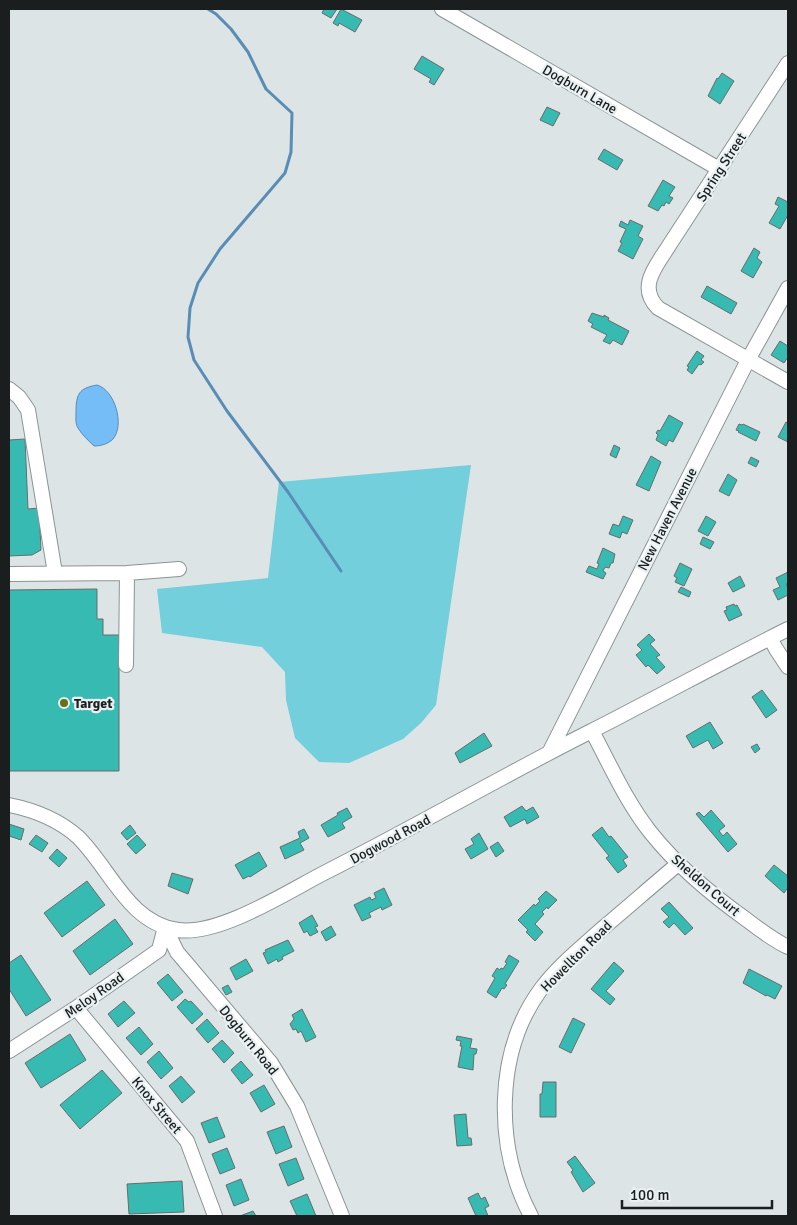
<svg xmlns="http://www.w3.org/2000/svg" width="797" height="1225" font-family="Signika,sans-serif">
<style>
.green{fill:#72cfdb}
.water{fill:#74bdf7;stroke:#598db6}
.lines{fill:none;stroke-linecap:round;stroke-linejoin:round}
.stream{stroke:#598db6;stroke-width:3}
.building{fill:#37bab1;stroke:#666d6c}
.minor-casing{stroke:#8c9394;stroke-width:16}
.minor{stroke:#fff;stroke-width:14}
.poi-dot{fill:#6a7016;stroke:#e9f1f2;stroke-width:2}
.labels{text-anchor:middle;stroke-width:4.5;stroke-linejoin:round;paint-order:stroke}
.street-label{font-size:14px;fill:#1b1e1e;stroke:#e9f1f2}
.poi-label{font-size:14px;font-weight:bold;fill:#1b1e1e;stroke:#e9f1f2;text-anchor:start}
</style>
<rect width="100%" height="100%" fill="#dce4e5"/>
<path class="green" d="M 471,465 L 436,705 L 421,723 L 403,739 L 349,763 L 319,762 L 295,738 L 286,700 L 285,672 L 262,647 L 162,633 L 157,589 L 268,578 L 279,482 Z"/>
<path class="water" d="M 97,385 C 115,390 125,425 113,439 C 108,444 101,446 94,446 C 89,441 82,435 78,428 C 75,423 76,418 76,412 C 76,394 79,388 97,385 Z"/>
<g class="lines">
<path class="stream" d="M 208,9 L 216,14 L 231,29 L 248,52 L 266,89 L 292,113 L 291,152 L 285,173 L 220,249 L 198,283 L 190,308 L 188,337 L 194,360 L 227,411 L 288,492 L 341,571"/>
</g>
<path class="building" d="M 324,9 L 337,9 L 331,18 L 322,13 Z
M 341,9 L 362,20 L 355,32 L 339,23 L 338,26 L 333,23 Z
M 422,56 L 444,69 L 434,85 L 429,82 L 431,79 L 414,69 Z
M 722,73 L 734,81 L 720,104 L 708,96 L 717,78 L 718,79 Z
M 547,107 L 560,113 L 553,126 L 540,120 Z
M 604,149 L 623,160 L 617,170 L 598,159 Z
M 663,180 L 675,187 L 669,196 L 673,198 L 669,204 L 666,202 L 664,206 L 662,205 L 658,211 L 648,206 Z
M 778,197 L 788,202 L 788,215 L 780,229 L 769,223 L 779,206 L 775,204 Z
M 630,220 L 643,226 L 638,236 L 643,239 L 633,259 L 618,251 L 622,243 L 620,242 L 626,229 L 619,226 L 621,221 L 628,225 Z
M 754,248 L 760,252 L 757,258 L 762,262 L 753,278 L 741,271 Z
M 707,286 L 737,303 L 731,314 L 701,297 Z
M 592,313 L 604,317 L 604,315 L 609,318 L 608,320 L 629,331 L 622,345 L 613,340 L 610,344 L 603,341 L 607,335 L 591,327 L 593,324 L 588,321 Z
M 780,341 L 788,346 L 788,357 L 784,363 L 771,355 Z
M 697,351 L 704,356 L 701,360 L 704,362 L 701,365 L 699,364 L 692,374 L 687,370 L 689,367 L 687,366 Z
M 669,415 L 683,423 L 673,442 L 669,440 L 666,446 L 656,440 L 658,435 L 656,433 L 658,430 L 660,431 Z
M 786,422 L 788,423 L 788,442 L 778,437 Z
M 739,424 L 742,425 L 743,424 L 760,432 L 756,441 L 738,432 L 739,431 L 736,430 Z
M 25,439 L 28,509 L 39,508 L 41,550 L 32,555 L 9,556 L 9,440 Z
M 614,445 L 620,448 L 616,458 L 610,455 Z
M 651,456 L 661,462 L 649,491 L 636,485 Z
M 751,457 L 759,461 L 756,467 L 748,463 Z
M 728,474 L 737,480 L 729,496 L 719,491 Z
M 623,516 L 633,520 L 627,534 L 622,532 L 620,538 L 609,534 L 613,524 L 619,526 Z
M 706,516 L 716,522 L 708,536 L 698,531 Z
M 703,537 L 714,542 L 710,549 L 700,544 Z
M 603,548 L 615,554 L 613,563 L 611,563 L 609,568 L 605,567 L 603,571 L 606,573 L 603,579 L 586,572 L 589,566 L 597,569 L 599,564 L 597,563 Z
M 680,563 L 692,569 L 684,586 L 675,582 L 677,578 L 674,576 Z
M 788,572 L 788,583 L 786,584 L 788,588 L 788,595 L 778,600 L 773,590 L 780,587 L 776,578 Z
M 740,576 L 745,586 L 733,592 L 728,583 Z
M 681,587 L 691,592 L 689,597 L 678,592 Z
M 97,589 L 97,619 L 103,619 L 103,635 L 119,635 L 119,771 L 9,771 L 9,590 Z
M 734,604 L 735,606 L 737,605 L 742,615 L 729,621 L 724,611 L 727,610 L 726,607 Z
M 649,634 L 655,640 L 650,644 L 660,655 L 656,657 L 665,667 L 657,674 L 648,665 L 646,667 L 636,655 L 642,650 L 637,645 Z
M 762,690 L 777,710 L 766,718 L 752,697 Z
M 710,722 L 723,743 L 713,749 L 708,740 L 693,748 L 686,736 Z
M 484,733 L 492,746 L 460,763 L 455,753 Z
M 757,744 L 760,749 L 755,753 L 751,747 Z
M 522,806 L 526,811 L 533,807 L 539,817 L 527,824 L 525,819 L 510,827 L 504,817 Z
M 347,808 L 352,817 L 342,823 L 345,828 L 328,837 L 321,825 L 338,815 L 337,813 Z
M 711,810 L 725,826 L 719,831 L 723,836 L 727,832 L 737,844 L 728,852 L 696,814 L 699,812 L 704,817 Z
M 9,824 L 24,829 L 21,840 L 9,836 Z
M 130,825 L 136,833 L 127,840 L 121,833 Z
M 602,827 L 609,837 L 611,836 L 628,857 L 623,860 L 627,866 L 618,873 L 606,858 L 609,856 L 592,835 Z
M 304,829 L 309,838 L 300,843 L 304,850 L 285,859 L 280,847 L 300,838 L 298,832 Z
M 479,833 L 488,849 L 471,859 L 465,849 L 474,844 L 471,839 Z
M 36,835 L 48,843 L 42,852 L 29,844 Z
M 137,835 L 146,845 L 136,854 L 127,844 Z
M 498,842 L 504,851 L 496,857 L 490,847 Z
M 57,849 L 67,858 L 59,867 L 49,858 Z
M 259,852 L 267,866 L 250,877 L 249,876 L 243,879 L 235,865 Z
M 774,865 L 788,876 L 788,890 L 787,889 L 784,893 L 765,876 Z
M 172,873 L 193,879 L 188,894 L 168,886 Z
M 87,881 L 105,905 L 62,937 L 44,913 Z
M 384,888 L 392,905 L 382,910 L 381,907 L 369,913 L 371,917 L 362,921 L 354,905 L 370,897 L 371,900 L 376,898 L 374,893 Z
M 546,891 L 557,900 L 548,909 L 547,907 L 542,912 L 544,914 L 535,924 L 543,932 L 535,941 L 526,932 L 528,930 L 518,920 L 534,904 L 535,906 L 540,901 L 538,899 Z
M 669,902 L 693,928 L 685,935 L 674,923 L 669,928 L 663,922 L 669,917 L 661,909 Z
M 312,915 L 318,926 L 315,927 L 318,932 L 310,936 L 307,931 L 304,933 L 299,923 Z
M 115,919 L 133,944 L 90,975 L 73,951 Z
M 331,926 L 336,935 L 326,941 L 321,932 Z
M 288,940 L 294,951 L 282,957 L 283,959 L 278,962 L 277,959 L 268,964 L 263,953 L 266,952 L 265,950 Z
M 21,955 L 51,1000 L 26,1016 L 9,989 L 9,963 Z
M 509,955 L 519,961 L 505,984 L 507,985 L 504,989 L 502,988 L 496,998 L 487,992 L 495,978 L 492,976 L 497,968 L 500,970 L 501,968 L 503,969 L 507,963 L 505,962 Z
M 246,959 L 253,971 L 236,980 L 230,968 Z
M 614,962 L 624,971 L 606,991 L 615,999 L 610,1005 L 591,989 Z
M 749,969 L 782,986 L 775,999 L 767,995 L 766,996 L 743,983 Z
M 168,974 L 183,992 L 172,1001 L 157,983 Z
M 228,985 L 232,992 L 226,995 L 222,988 Z
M 185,999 L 189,1002 L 191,1001 L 203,1014 L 192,1024 L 177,1007 Z
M 124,1001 L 135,1013 L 118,1027 L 108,1014 Z
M 302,1009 L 316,1037 L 306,1042 L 301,1031 L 298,1033 L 296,1029 L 293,1030 L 290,1024 L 294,1019 L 292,1015 Z
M 573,1018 L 585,1024 L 571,1053 L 559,1047 Z
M 207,1019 L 219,1033 L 208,1043 L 196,1029 Z
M 139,1027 L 153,1044 L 141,1055 L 126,1038 Z
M 70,1034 L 86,1060 L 41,1088 L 25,1063 Z
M 457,1036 L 472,1039 L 470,1048 L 477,1049 L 476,1054 L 474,1054 L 473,1070 L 458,1067 L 462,1046 L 460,1046 L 461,1041 L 456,1040 Z
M 222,1040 L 234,1053 L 224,1063 L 212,1049 Z
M 159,1051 L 173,1068 L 161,1079 L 147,1062 Z
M 241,1061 L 253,1075 L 242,1084 L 231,1070 Z
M 102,1070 L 122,1093 L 80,1129 L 60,1105 Z
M 181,1076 L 195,1092 L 182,1103 L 169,1086 Z
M 543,1082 L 556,1082 L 556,1117 L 540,1117 L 540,1094 L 542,1094 Z
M 264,1085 L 275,1104 L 261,1112 L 250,1093 Z
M 466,1114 L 468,1138 L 471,1138 L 472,1145 L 457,1146 L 454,1115 Z
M 217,1117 L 225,1137 L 209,1143 L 201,1123 Z
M 284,1126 L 292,1147 L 276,1154 L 267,1132 Z
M 227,1148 L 235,1168 L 220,1174 L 212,1154 Z
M 575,1156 L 595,1183 L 583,1192 L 571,1172 L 573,1170 L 567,1162 Z
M 296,1158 L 304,1179 L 288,1186 L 279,1164 Z
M 241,1179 L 249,1200 L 234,1206 L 226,1185 Z
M 182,1181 L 184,1212 L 129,1214 L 127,1184 Z
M 478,1193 L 481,1199 L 485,1197 L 489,1206 L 485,1208 L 488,1216 L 476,1216 L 468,1198 Z
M 307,1194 L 316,1216 L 297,1216 L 290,1201 Z
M 253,1211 L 256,1216 L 240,1216 Z"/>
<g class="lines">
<defs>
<path id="minor" d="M 442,9 L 719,169
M 788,63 L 670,244 C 658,264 636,286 658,308 L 788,382
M 9,389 L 19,397 L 28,410 L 55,573
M 9,574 L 127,573 L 179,569
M 770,638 L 776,649 L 788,667
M 126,665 L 127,573
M 592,731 C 610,765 627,803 651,833 C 678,867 712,895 747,920 C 760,930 773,940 788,947
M 549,753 L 748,360 L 788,288
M 9,805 C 34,810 59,820 78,837 C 110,868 128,923 178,930 C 219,936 287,892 324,873 C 399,835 473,793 547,754 C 575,739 604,725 632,710 C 684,683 736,655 788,629
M 165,927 L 177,952 L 271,1063 L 297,1106 L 342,1216
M 76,1008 L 187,1141 L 215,1216
M 9,1051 L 76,1008 L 159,950 L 165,927
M 531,1216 C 495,1148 494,1053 541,989 C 558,966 582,947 603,928 C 628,907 653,885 678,864"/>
</defs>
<use href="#minor" class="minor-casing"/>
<use href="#minor" class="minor"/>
</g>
<circle class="poi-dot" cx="64" cy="703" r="5"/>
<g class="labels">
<g class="street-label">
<text transform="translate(580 89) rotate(30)" y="5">Dogburn Lane</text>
<text transform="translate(721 167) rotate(-57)" y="5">Spring Street</text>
<text transform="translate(667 519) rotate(-63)" y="5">New Haven Avenue</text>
<text transform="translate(390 839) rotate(-28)" y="5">Dogwood Road</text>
<text transform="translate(706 885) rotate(41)" y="5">Sheldon Court</text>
<text transform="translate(576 956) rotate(-45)" y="5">Howellton Road</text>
<text transform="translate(94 995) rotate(-35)" y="5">Meloy Road</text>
<text transform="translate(249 1040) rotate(51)" y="5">Dogburn Road</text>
<text transform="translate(157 1105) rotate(50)" y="5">Knox Street</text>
</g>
<g class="poi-label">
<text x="74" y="708">Target</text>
</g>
</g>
<rect width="797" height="1225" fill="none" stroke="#1b1e1e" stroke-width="20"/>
<path d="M622 1200v8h150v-8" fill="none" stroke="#1b1e1e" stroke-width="2.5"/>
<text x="630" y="1200" font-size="15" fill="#1b1e1e" stroke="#e9f1f2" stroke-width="4" paint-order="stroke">100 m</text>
</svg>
